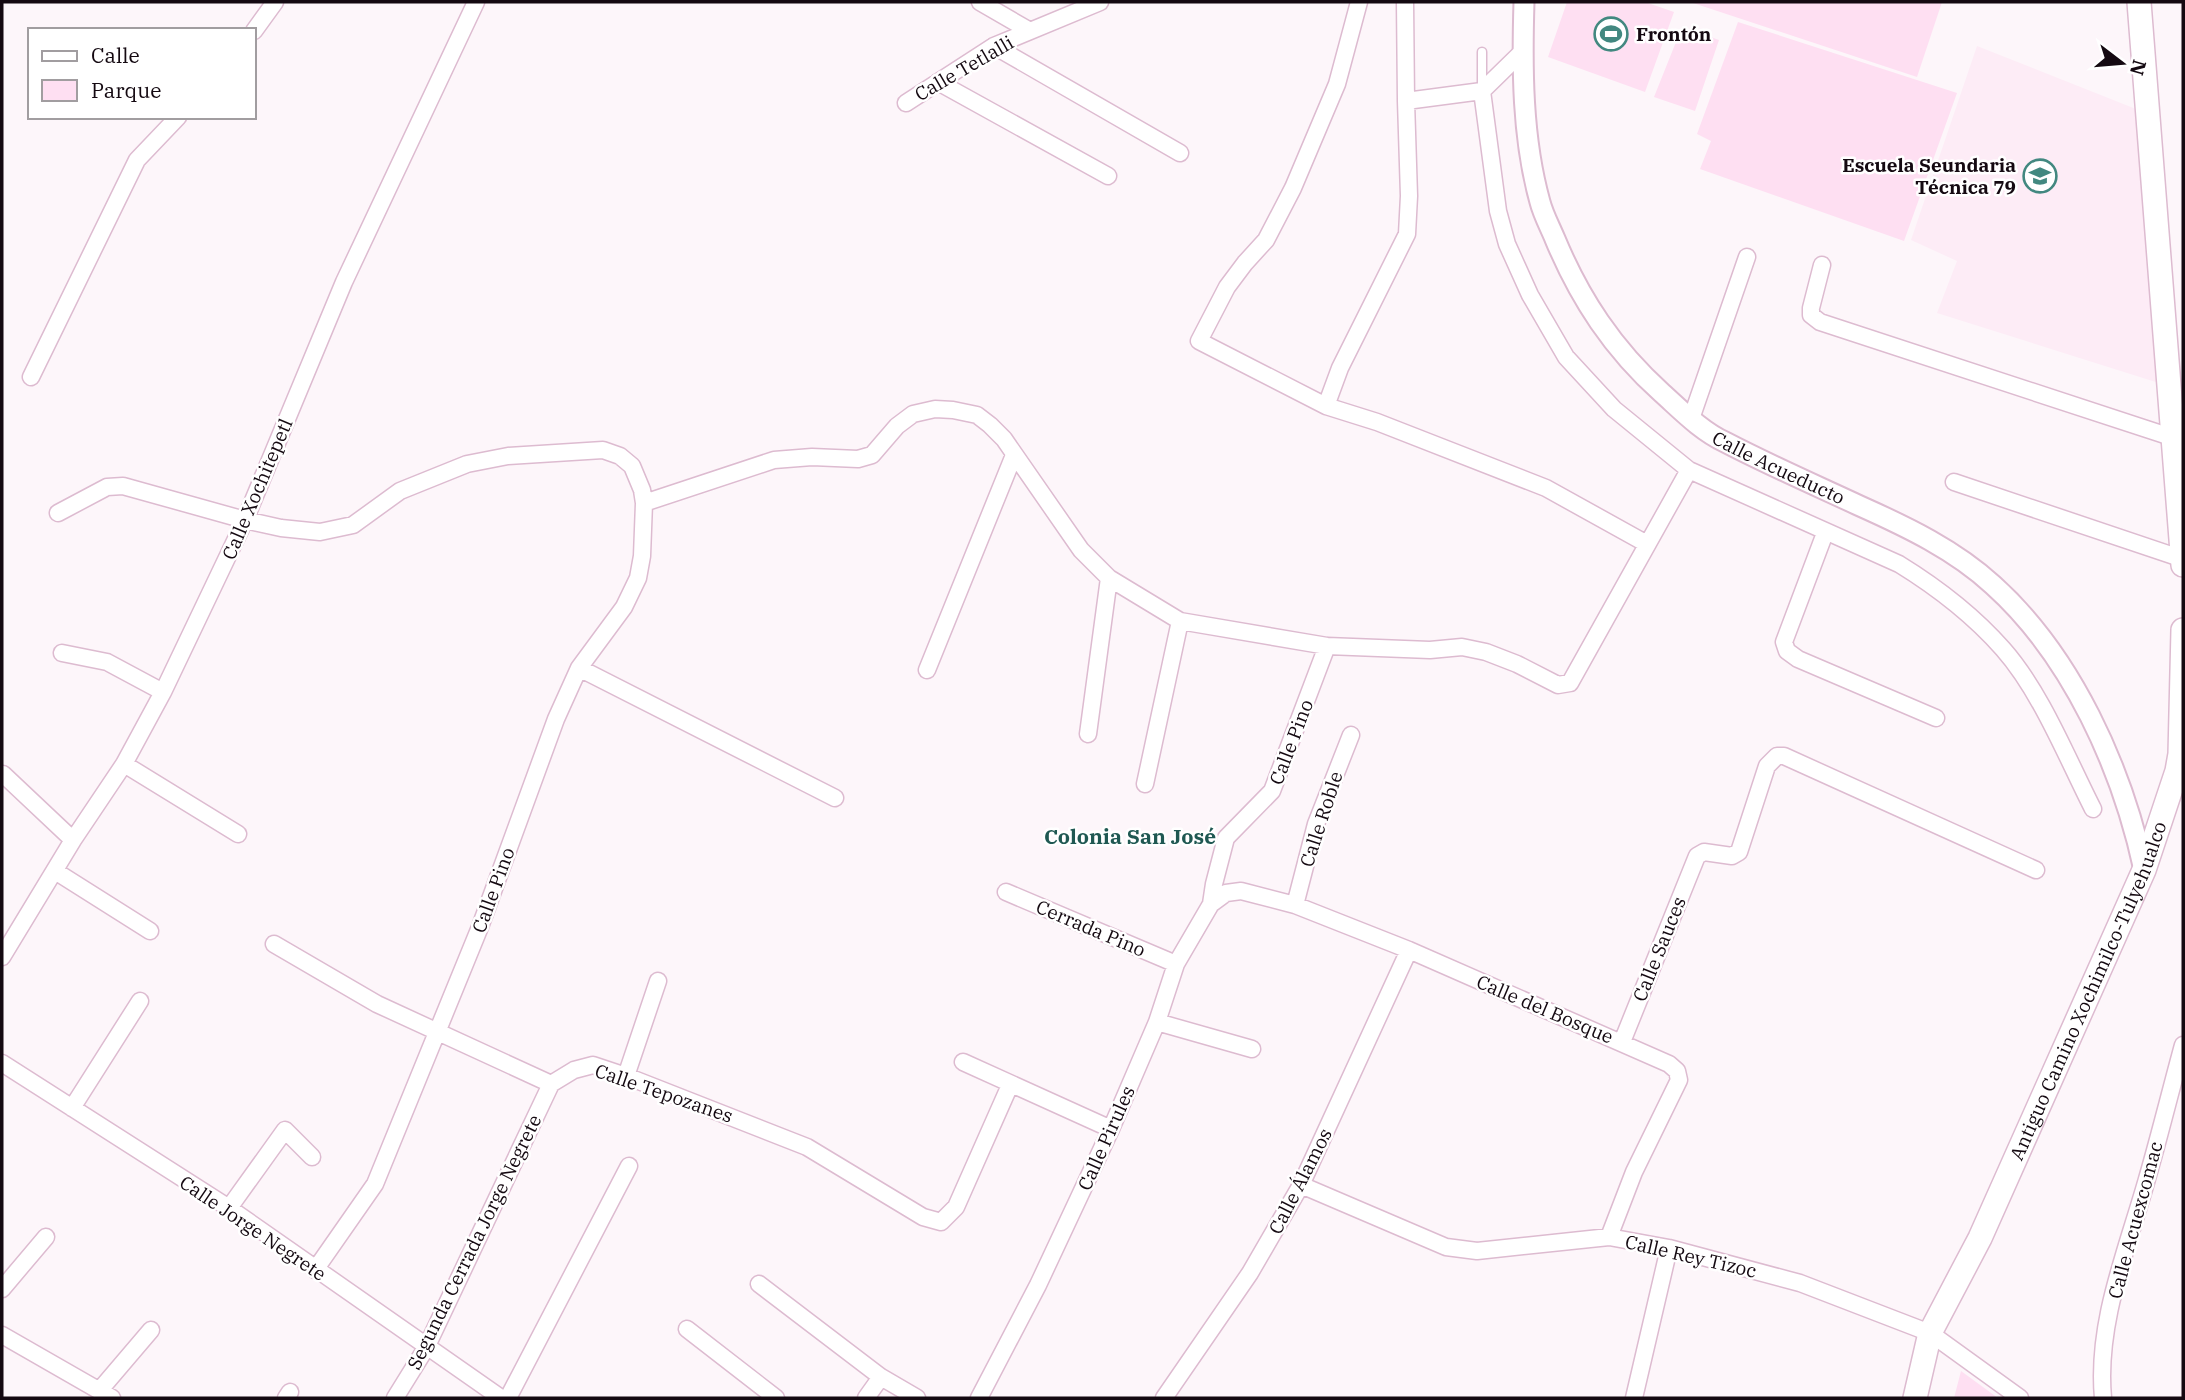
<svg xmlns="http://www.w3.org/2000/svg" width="2185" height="1400" font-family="'IBM Plex Serif',serif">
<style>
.built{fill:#fdecf6}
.green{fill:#fedff2}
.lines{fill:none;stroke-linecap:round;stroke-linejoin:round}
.service-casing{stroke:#ddbbd0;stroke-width:11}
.minor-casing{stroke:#ddbbd0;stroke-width:19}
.tertiary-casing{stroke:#ddbbd0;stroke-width:23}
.secondary-casing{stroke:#ddbbd0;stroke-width:26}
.service{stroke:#fff;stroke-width:8}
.minor{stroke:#fff;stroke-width:16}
.tertiary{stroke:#fff;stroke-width:19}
.secondary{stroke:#fff;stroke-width:23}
.labels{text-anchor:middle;stroke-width:5;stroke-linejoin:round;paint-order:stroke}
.poi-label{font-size:19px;font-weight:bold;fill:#140911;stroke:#fff;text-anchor:start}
.street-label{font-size:19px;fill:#140911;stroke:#fff}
.neighbourhood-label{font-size:21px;font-weight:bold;fill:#1f5852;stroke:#fff}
</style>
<rect width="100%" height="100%" fill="#fdf6fa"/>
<path class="built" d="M 1977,46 L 2141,111 L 2162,384 L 1937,313 L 1957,261 L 1911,240 Z"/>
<path class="green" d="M 1567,2 L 1645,2 L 1674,12 L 1645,92 L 1548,57 Z
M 1690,2 L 1942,2 L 1917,77 Z
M 1738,22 L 1957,93 L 1904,241 L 1700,169 L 1711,141 L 1697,134 Z
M 1682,27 L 1719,40 L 1695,111 L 1654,97 Z
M 1961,1371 L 1998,1398 L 1954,1398 Z"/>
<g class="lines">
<defs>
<path id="service" d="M 1482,52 L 1482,88"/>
<path id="minor" d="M 980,2 L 1030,31
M 1359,2 L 1337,84 L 1293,188 L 1266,240 L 1245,263 L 1227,287 L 1199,341 L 1326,406 L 1377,422 L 1546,488 L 1647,544
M 1405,2 L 1406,101
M 254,31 L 275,2
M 994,46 L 1180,153
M 938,82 L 1108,176
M 1482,91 L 1498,211 L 1507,244 L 1530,295 L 1566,357 L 1614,409 L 1689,470 L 1899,564 C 1938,588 1973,615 2003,649 C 2041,692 2067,758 2093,809
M 1482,91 L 1523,51
M 906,103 L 994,46 L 1100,2
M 1822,265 L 1811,308 L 1811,315 L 1820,322 L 2174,438
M 31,377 L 137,160 L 178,117
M 1326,406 L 1340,368 L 1407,234 L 1409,196 L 1406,101 L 1482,91
M 1691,419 L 1747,257
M 1954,482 L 2183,559
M 644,503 L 774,460 L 812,457 L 858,459 L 872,455 L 897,426 L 913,414 L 935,409 L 953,410 L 977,415 L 990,425 L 1004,439 L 1081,550 L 1109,578 L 1180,621 L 1327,646 L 1430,650 L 1462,647 L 1486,652 L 1517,664 L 1558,685 L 1570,683 L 1689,470
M 58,513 L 107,487 L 123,486 L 245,520 L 281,528 L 320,532 L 353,525 L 400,491 L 467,464 L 508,456 L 603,450 L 620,456 L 632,466 L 642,490 L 644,503 L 642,556 L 638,578 L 624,607 L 579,668 L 556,719 L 480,927 L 375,1184 L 315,1270
M 1825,533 L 1784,642 L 1787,651 L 1798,659 L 1936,718
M 62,653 L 107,662 L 163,692
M 579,668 L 835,798
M 927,670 L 1014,455
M 1088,734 L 1109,578
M 124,764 L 238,834
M 3,774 L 73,840
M 1145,784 L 1180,621
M 55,871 L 150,931
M 1006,892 L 1176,964
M 1211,904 L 1214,884 L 1226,838 L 1272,791 L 1327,646
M 1295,905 L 1316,824 L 1351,735
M 274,944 L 377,1004 L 551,1084
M 2,957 L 73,840 L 124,764 L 163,692 L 245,520 L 344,282 L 476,2
M 1157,1022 L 1252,1049
M 1622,1042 L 1697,856 L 1704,852 L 1732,856 L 1739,852 L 1767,766 L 1777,756 L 1784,756 L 2036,870
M 963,1062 L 1111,1129
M 2,1063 L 229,1208 L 501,1398
M 626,1076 L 658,981
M 551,1084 L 574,1070 L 593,1065 L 626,1076 L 807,1147 L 923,1217 L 941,1222 L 956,1207 L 1010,1085
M 72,1108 L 140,1001
M 1301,1185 L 1446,1247 L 1477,1251 L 1609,1237 L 1669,1248 L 1800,1283 L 1930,1333 L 2020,1398
M 229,1208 L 285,1130 L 312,1157
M 759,1284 L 881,1377 L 917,1398
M 2,1289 L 46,1237
M 687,1329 L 776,1398
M 2,1335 L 112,1398
M 99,1391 L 151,1330
M 286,1398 L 290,1392
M 395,1398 L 426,1348 L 551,1084
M 508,1398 L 629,1166
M 866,1398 L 881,1377
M 979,1398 L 1038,1285 L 1111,1129 L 1157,1022 L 1176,964 L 1211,904 L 1226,893 L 1241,891 L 1295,905 L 1409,950 L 1669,1064 L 1677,1071 L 1679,1080 L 1634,1172 L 1609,1237
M 1164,1398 L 1250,1273 L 1301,1185 L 1409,950
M 1634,1398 L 1669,1248
M 2103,1398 C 2096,1323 2127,1250 2147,1179 C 2160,1134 2171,1089 2183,1045"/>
<g id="tertiary">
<path id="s1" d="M 1524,2 C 1522,67 1522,138 1540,202 C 1543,214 1550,227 1555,239 C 1580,299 1613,349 1662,393 C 1681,410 1701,431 1725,442 C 1769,465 1815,485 1860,506 C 1907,527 1955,550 1993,585 C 2072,656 2122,768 2144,870"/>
</g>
<g id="secondary">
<path d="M 2139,2 L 2183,565"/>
<path id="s2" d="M 1915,1398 L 1930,1333 L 1980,1238 L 2144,870 L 2177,771 L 2180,754 L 2183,630"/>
</g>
</defs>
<use href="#service" class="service-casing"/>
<use href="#minor" class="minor-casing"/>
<use href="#tertiary" class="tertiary-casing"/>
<use href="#secondary" class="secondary-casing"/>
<use href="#service" class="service"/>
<use href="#minor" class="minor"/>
<use href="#tertiary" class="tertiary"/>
<use href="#secondary" class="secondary"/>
</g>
<defs>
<symbol id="stadium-ring" viewBox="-11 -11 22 22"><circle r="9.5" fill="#fff" stroke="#428880" stroke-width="1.5"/><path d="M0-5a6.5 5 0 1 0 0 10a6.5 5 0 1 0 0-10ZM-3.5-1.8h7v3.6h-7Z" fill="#428880"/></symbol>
<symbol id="school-ring" viewBox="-11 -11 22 22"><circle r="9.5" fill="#fff" stroke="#428880" stroke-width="1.5"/><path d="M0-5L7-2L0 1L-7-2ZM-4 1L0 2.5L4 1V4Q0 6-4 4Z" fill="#428880"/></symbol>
</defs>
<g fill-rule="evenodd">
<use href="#stadium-ring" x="1592" y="15" width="38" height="38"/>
<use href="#school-ring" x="2021" y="157" width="38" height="38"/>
</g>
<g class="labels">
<g class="poi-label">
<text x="1636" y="41">Frontón</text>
<text x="2016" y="172" text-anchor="end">Escuela Seundaria<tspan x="2016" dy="22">Técnica 79</tspan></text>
</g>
<g class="street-label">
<text transform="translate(964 68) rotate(-30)" y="7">Calle Tetlalli</text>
<text dy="7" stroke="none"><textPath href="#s1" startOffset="570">Calle Acueducto</textPath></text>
<text transform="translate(257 489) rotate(-67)" y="7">Calle Xochitepetl</text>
<text transform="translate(1291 742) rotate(-69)" y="7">Calle Pino</text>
<text transform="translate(1321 819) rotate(-72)" y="7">Calle Roble</text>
<text transform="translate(493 890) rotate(-70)" y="7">Calle Pino</text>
<text transform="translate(1091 928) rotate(23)" y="7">Cerrada Pino</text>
<text transform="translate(1659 949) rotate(-68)" y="7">Calle Sauces</text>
<text dy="7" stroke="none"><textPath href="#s2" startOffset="444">Antiguo Camino Xochimilco-Tulyehualco</textPath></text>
<text transform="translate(1545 1009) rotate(23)" y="7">Calle del Bosque</text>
<text transform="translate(664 1093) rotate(19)" y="7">Calle Tepozanes</text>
<text transform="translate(1106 1138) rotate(-66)" y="7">Calle Pirules</text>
<text transform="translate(1300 1181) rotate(-63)" y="7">Calle Álamos</text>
<text transform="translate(2135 1220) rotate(-75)" y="7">Calle Acuexcomac</text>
<text transform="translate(253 1228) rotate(34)" y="7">Calle Jorge Negrete</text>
<text transform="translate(474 1242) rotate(-64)" y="7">Segunda Cerrada Jorge Negrete</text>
<text transform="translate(1691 1256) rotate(13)" y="7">Calle Rey Tizoc</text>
</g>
<g class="neighbourhood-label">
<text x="1130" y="844">Colonia San José</text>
</g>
</g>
<rect width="2185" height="1400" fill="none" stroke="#140911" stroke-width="7"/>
<rect x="28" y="28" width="228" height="91" fill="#ffffff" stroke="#a19da0" stroke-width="2"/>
<rect x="42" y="51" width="35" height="10" fill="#ffffff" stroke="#a19da0" stroke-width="2"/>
<text x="91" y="63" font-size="21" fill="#140911">Calle</text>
<rect x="42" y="80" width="35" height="21" fill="#fedff2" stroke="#a19da0" stroke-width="2"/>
<text x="91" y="98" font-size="21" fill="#140911">Parque</text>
<g transform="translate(2122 63) rotate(106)" stroke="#ffffff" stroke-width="5" paint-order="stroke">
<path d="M0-5L12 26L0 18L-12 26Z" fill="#140911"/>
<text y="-10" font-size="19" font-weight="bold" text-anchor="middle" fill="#140911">N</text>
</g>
</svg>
